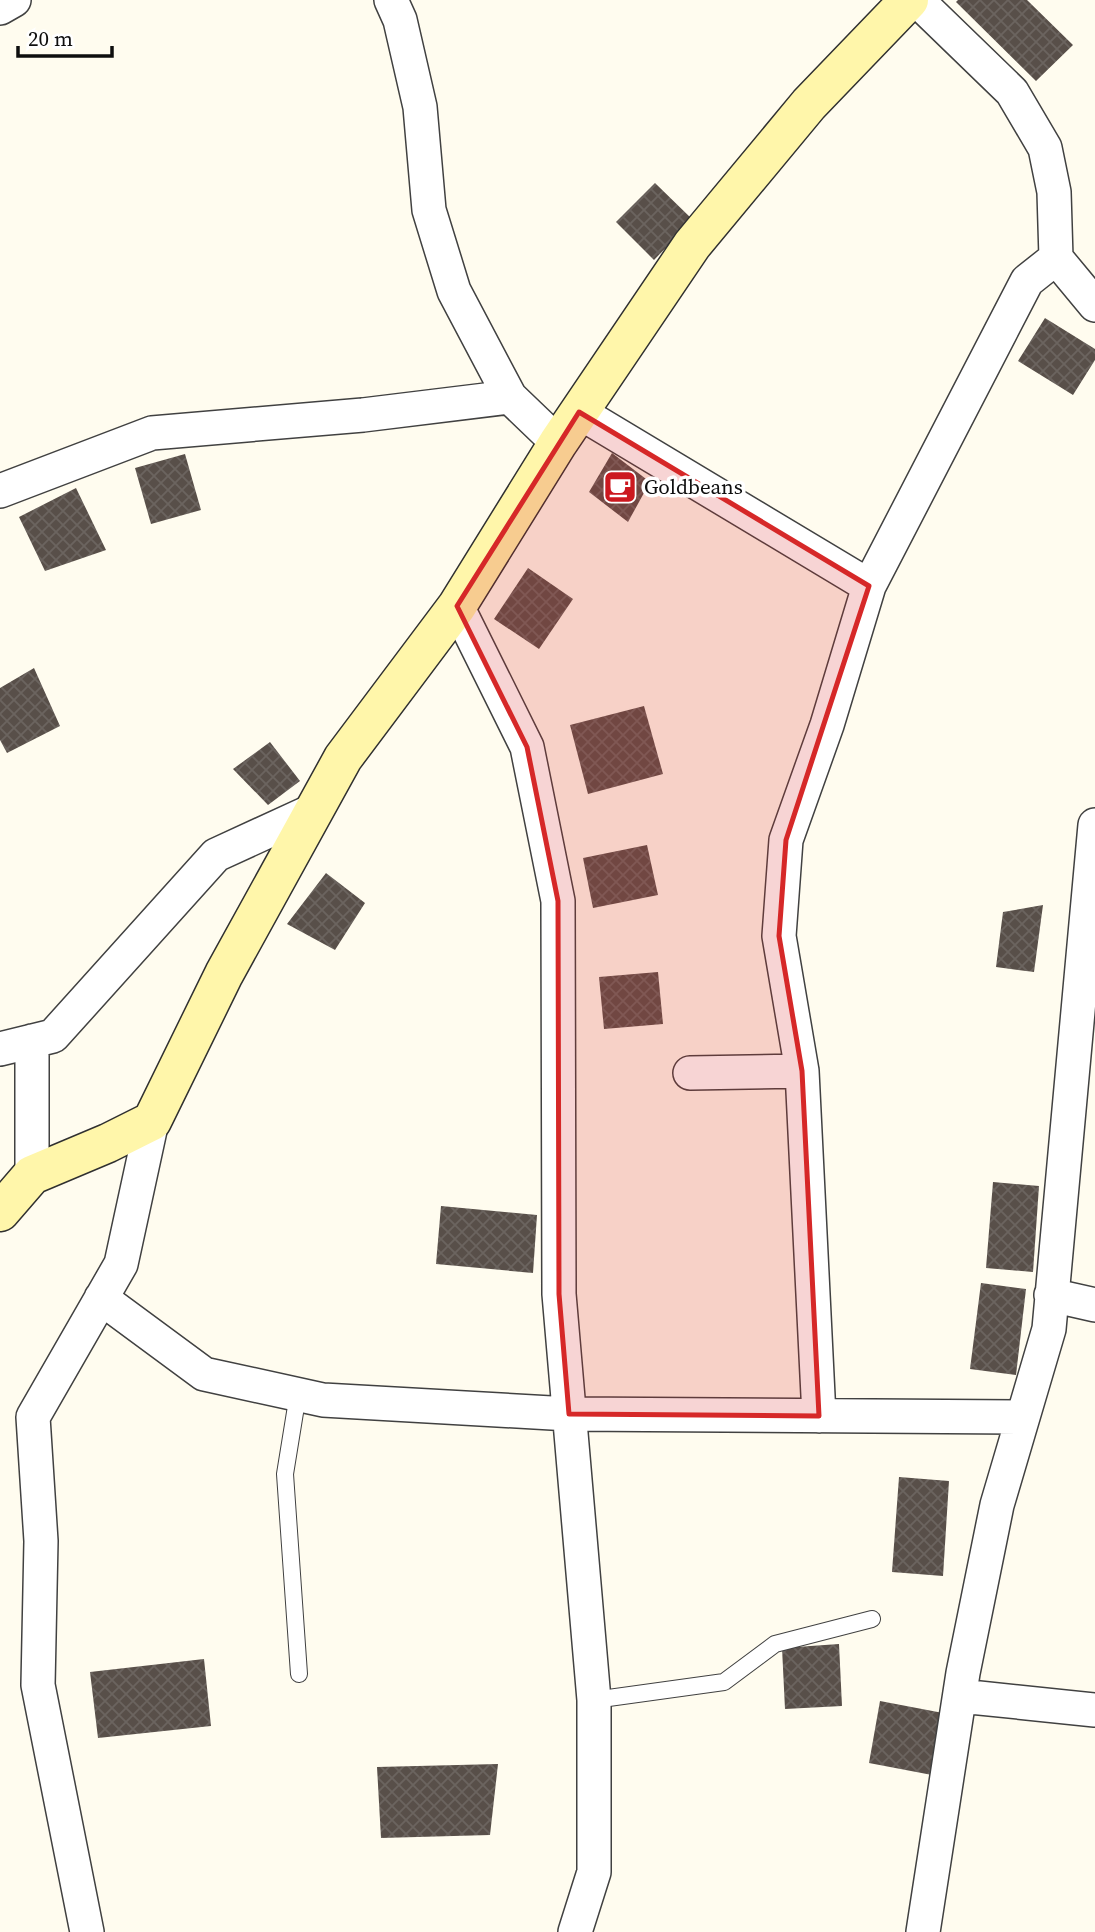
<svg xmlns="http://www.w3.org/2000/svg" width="1095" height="1932" font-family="'Source Serif 4',serif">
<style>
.building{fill:url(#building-cross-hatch)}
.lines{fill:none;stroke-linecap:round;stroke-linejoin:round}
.lane-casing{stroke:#414141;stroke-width:18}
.street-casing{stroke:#414141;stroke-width:36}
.secondary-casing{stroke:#303030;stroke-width:41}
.lane{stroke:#fff;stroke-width:16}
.street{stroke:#fff;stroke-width:33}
.secondary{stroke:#fff6aa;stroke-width:38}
.marked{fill:#d62828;fill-opacity:0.2;stroke:#d62828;stroke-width:5;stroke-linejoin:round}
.labels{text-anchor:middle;stroke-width:7;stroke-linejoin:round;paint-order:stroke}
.poi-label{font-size:21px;fill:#0e0e0e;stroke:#fff;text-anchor:start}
</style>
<defs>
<pattern id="building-cross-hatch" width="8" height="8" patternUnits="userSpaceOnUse" patternTransform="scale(1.75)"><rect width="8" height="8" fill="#584f49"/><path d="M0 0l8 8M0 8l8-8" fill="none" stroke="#6b645f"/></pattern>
</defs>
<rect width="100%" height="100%" fill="#fffcef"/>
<path class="building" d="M 958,0 L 1027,0 L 1073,45 L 1036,81 L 956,2 Z
M 655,183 L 693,220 L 654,260 L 616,222 Z
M 1045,318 L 1095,349 L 1095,360 L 1073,395 L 1018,361 Z
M 612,453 L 650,482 L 628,522 L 589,492 Z
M 185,454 L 201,510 L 151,524 L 135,468 Z
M 76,488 L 106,550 L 45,571 L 19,517 Z
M 528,568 L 573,599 L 539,649 L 494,619 Z
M 34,668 L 60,726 L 7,753 L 0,740 L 0,688 Z
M 644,706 L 663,774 L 588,794 L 570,725 Z
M 270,742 L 300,781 L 268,805 L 233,769 Z
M 647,845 L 658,895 L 593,908 L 583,858 Z
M 326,873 L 365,903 L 335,950 L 287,924 Z
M 1043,905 L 1034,972 L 996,967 L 1003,912 Z
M 658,972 L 663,1024 L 604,1029 L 599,977 Z
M 993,1182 L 1039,1186 L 1033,1272 L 986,1268 Z
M 441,1206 L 537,1215 L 533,1273 L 436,1264 Z
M 981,1283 L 1026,1289 L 1016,1375 L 970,1369 Z
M 899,1477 L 949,1481 L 943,1576 L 892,1572 Z
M 839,1644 L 842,1706 L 785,1709 L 782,1648 Z
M 204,1659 L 211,1726 L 98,1738 L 90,1672 Z
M 880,1701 L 943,1713 L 932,1775 L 869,1763 Z
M 498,1764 L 490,1835 L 381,1838 L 377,1767 Z"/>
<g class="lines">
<defs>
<path id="lane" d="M 298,1394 L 285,1474 L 299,1674
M 594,1700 L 724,1682 L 775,1644 L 872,1619"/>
<path id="street" d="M 391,0 L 400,20 L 420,107 L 429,210 L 454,291 L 510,397 L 558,443
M 917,0 L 1012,92 L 1045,148 L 1054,192 L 1056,258 L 1095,305
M 0,8 L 14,0
M 579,412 L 869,586 L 1027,281 L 1056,258
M 0,491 L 152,433 L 363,415 L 510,397
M 457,606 L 527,747 L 558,901 L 559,1294 L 594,1700 L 594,1872 L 575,1932
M 0,1049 L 53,1036 L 216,855 L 314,810
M 802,1071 L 779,936 L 786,840 L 827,725 L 869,586
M 690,1073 L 802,1071 L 819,1416
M 32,1175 L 32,1041
M 1051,1295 L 1095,1305
M 101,1298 L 204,1374 L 323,1400 L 569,1414 L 1023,1417
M 960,1696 L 1095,1710
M 87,1932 L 38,1685 L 41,1541 L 33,1417 L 121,1264 L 152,1121
M 923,1932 L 963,1673 L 997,1505 L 1049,1329 L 1095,825"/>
<path id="secondary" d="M 0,1212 L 32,1175 L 108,1143 L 152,1121 L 224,974 L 343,758 L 457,606 L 558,443 L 692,245 L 809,104 L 909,0"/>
</defs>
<use href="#lane" class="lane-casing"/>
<use href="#street" class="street-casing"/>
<use href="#secondary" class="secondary-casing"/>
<use href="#lane" class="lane"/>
<use href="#street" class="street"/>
<use href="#secondary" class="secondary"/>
</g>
<path class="marked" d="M 579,412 L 869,586 L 786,840 L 779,936 L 802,1071 L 819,1416 L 569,1414 L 559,1294 L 558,901 L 527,747 L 457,606 Z"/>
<defs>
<symbol id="cafe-square" viewBox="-11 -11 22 22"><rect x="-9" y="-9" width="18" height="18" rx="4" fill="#cc181f" stroke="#fff"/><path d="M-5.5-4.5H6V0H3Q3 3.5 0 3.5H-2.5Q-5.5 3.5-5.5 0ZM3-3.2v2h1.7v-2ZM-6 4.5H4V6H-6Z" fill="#fff"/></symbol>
</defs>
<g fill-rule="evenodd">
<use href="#cafe-square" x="601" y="468" width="38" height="38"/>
</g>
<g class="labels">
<g class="poi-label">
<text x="644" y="494">Goldbeans</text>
</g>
</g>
<path d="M18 46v10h94v-10" fill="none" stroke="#0e0e0e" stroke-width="3.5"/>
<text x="28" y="46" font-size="21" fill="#0e0e0e" stroke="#ffffff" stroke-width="5" paint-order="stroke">20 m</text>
</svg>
